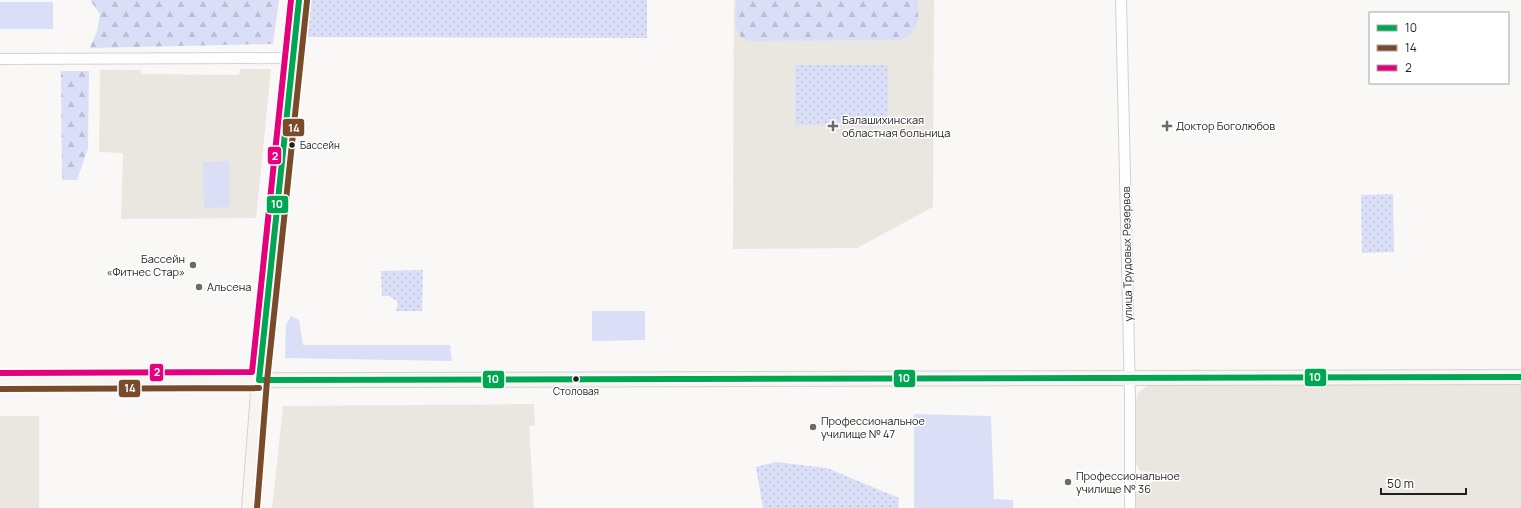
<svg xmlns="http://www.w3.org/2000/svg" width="1521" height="508" font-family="Manrope,sans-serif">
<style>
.built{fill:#eae7e1}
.grass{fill:#dbdef7}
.forest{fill:url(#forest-firs)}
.park{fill:url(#park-dots)}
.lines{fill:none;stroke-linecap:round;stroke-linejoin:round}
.street-casing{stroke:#d2d2d0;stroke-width:12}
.secondary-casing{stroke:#d2d2d0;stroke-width:16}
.street{stroke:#fefefe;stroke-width:10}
.secondary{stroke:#f6f5f2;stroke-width:14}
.bus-1-casing{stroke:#fff;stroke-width:9}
.bus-2-casing{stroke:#fff;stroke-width:9}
.bus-3-casing{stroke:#fff;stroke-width:9}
.bus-1{stroke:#00a651;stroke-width:6}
.bus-2{stroke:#7a4b2a;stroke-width:6}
.bus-3{stroke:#e5007d;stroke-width:6}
.poi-dot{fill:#6c6b6a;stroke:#fff;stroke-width:1.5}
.bus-dot{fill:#201f1e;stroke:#fff;stroke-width:1.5}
.labels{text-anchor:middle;stroke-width:3;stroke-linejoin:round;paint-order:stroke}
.bus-label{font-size:10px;fill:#201f1e;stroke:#fff;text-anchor:start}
.poi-label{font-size:11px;fill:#201f1e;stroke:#fff;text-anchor:start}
.street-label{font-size:11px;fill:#201f1e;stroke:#fff}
.line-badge{stroke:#fff;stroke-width:1.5}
.badge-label{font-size:11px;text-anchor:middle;font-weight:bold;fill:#fff}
</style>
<defs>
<pattern id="forest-firs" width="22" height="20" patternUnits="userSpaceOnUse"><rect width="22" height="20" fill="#dbdef7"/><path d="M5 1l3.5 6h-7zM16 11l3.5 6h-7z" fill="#bcbed3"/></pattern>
<pattern id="park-dots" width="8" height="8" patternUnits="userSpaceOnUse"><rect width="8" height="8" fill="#dbdef7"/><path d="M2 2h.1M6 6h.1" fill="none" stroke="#bcbed3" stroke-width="1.8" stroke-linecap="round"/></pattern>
</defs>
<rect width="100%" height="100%" fill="#f9f8f6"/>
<path class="built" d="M 734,0 L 934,0 L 933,207 L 857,248 L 733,249 Z
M 240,69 L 271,69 L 256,218 L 121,219 L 123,153 L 99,152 L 100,70 L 141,70 L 141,74 L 239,75 Z
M 1521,382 L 1521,508 L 1135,508 L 1135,494 L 1140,488 L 1153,482 L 1153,472 L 1140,471 L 1135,462 L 1135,405 L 1138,393 L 1148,385 Z
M 534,404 L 535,425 L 529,426 L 534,508 L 272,508 L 283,406 Z
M 0,416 L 39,416 L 39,508 L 0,508 Z"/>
<path class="grass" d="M 0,2 L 53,2 L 53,29 L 0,29 Z
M 229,161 L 230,207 L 204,208 L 203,162 Z
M 592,311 L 645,311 L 645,340 L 592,341 Z
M 291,316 L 299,320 L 303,345 L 450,345 L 452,361 L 285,358 L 286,325 Z
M 914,414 L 991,416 L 994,499 L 1013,500 L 1013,508 L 914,508 Z"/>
<path class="forest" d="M 90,0 L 279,0 L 273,44 L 90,48 L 97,31 L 100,14 Z
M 736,0 L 918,0 C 918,19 921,29 902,40 L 748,41 C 731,35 736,16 736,0 Z
M 61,71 L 89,71 L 88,148 L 77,180 L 62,180 Z"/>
<path class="park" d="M 308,0 L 647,0 L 647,38 L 303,37 Z
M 795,65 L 888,65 L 888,126 L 795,125 Z
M 1393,194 L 1394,252 L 1362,253 L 1361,195 Z
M 423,270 L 422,311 L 396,311 L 398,302 L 389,296 L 382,296 L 381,271 Z
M 776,462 L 827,468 L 899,498 L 898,508 L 763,508 L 756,467 Z"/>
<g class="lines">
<defs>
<path id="street" d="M 1121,0 L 1130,397 L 1130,508
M 0,59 L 292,58"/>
<path id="secondary" d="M 0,381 L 1521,377
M 249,508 L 259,380 L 299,0"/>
</defs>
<use href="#street" class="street-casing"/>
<use href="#secondary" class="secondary-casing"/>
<use href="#street" class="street"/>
<use href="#secondary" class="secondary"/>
<defs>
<path id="bus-1" d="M 299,0 L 259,380 L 1521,377"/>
<path id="bus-2" d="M 0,389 L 259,388
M 257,508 L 267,381 L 307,1"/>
<path id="bus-3" d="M 0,373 L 252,372 L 291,0"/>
</defs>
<use href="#bus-1" class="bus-1-casing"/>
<use href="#bus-2" class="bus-2-casing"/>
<use href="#bus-3" class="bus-3-casing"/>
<use href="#bus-1" class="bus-1"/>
<use href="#bus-2" class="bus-2"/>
<use href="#bus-3" class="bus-3"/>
</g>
<g class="poi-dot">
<path d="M831 120h4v4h4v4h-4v4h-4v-4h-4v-4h4z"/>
<path d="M1165 120h4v4h4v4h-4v4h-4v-4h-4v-4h4z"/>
<circle cx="193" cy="265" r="4"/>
<circle cx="199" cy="287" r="4"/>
<circle cx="813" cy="427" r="4"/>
<circle cx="1068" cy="482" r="4"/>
</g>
<g class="bus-dot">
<circle cx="292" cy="145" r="3.5"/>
<circle cx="576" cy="379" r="3.5"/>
</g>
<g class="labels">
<g class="bus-label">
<text x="300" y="149">Бассейн</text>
<text x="576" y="395" text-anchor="middle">Столовая</text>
</g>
<g class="poi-label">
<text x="842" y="124">Балашихинская<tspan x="842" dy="13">областная больница</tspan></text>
<text x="1176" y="130">Доктор Боголюбов</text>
<text x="185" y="263" text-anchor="end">Бассейн<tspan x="185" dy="13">«Фитнес Стар»</tspan></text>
<text x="207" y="291">Альсена</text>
<text x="821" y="425">Профессиональное<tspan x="821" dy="13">училище № 47</tspan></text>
<text x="1076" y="480">Профессиональное<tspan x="1076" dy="13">училище № 36</tspan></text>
</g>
<g class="street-label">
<text transform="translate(1127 254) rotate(-91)" y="4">улица Трудовых Резервов</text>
</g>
</g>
<g class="line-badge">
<rect x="282" y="118" width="23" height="19" rx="4" fill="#7a4b2a"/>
<rect x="267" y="146" width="15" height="19" rx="4" fill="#e5007d"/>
<rect x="266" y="195" width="23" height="19" rx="4" fill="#00a651"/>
<rect x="149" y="363" width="15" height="19" rx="4" fill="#e5007d"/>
<rect x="1304" y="368" width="23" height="19" rx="4" fill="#00a651"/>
<rect x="893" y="369" width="23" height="19" rx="4" fill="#00a651"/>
<rect x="482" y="370" width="23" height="19" rx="4" fill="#00a651"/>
<rect x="118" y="379" width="23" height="19" rx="4" fill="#7a4b2a"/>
</g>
<g class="badge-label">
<text x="294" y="132">14</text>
<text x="275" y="160">2</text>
<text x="277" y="208">10</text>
<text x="157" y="376">2</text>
<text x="1315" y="381">10</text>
<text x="904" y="382">10</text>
<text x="493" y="383">10</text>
<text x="130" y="392">14</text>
</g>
<rect x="1369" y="12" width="140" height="72" fill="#ffffff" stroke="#a6a5a5"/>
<rect x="1377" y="25" width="20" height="6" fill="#00a651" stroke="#a6a5a5"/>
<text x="1405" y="32" font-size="12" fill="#201f1e">10</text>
<rect x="1377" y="45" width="20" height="6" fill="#7a4b2a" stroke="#a6a5a5"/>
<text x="1405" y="52" font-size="12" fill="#201f1e">14</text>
<rect x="1377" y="65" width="20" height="6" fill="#e5007d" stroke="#a6a5a5"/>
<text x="1405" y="72" font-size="12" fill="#201f1e">2</text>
<path d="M1381 488v6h85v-6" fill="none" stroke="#201f1e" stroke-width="2"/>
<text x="1387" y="488" font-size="12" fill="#201f1e" stroke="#ffffff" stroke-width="3" paint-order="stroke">50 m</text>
</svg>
